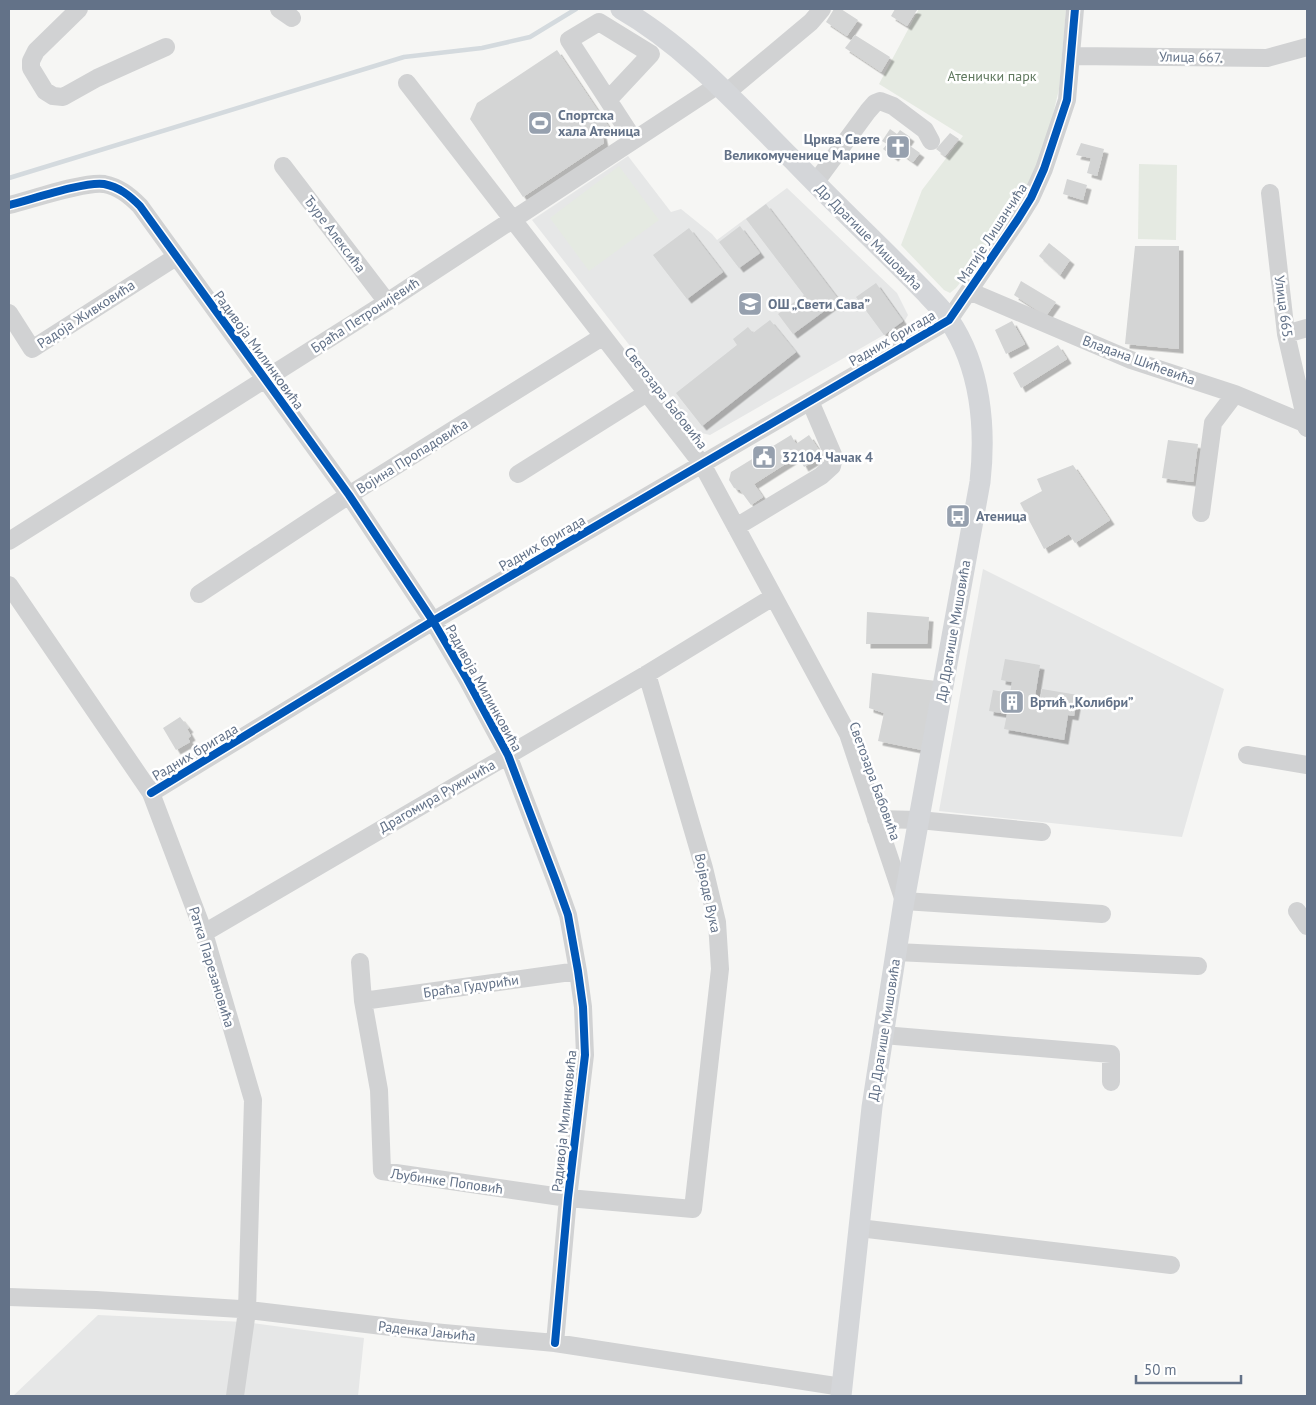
<svg xmlns="http://www.w3.org/2000/svg" width="1316" height="1405" font-family="'PT Sans',sans-serif">
<style>
.built{fill:#e6e7e7}
.green{fill:#e5eae2}
.lines{fill:none;stroke-linecap:round;stroke-linejoin:round}
.stream{stroke:#d4dade;stroke-width:4.5}
.building{fill:#d4d5d5;filter:url(#shadow)}
.minor{stroke:#d1d2d3;stroke-width:18}
.major{stroke:#d4d6d9;stroke-width:21}
.cycleway-casing{stroke:#fff;stroke-width:11}
.cycleway{stroke:#0057b8;stroke-width:8}
.labels{text-anchor:middle;stroke-width:5;stroke-linejoin:round;paint-order:stroke}
.street-label{font-size:14px;fill:#637288;stroke:#fff}
.park-label{font-size:14px;fill:#60795f;stroke:#fff}
.poi-label{font-size:14px;font-weight:bold;fill:#637288;stroke:#fff;text-anchor:start}
</style>
<defs>
<filter id="shadow"><feDropShadow dx="4.5" dy="4.5" stdDeviation="0" flood-color="#0004"/></filter>
</defs>
<rect width="100%" height="100%" fill="#f6f6f4"/>
<path class="built" d="M 628,156 L 671,212 L 681,209 L 712,234 L 717,240 L 787,188 L 897,293 L 908,315 L 903,324 L 710,435 L 697,432 L 532,220 Z
M 983,569 L 1224,689 L 1182,837 L 939,811 Z
M 98,1315 L 244,1322 L 364,1338 L 358,1396 L 13,1396 Z"/>
<path class="green" d="M 919,9 L 1066,9 L 1059,89 L 1046,144 L 1018,209 L 956,288 L 950,293 L 944,290 L 901,245 L 922,190 L 963,136 L 879,84 Z
M 1139,164 L 1177,165 L 1176,240 L 1138,239 Z
M 619,166 L 659,220 L 589,271 L 550,218 Z"/>
<g class="lines">
<path class="stream" d="M 9,178 L 404,57 L 482,48 L 530,37 L 576,9"/>
</g>
<path class="building" d="M 834,9 L 841,9 L 858,20 L 847,36 L 826,22 Z
M 895,9 L 914,9 L 917,10 L 907,26 L 891,16 Z
M 855,35 L 890,57 L 881,72 L 845,48 Z
M 557,50 L 609,127 L 602,133 L 604,143 L 523,197 L 470,119 L 477,103 Z
M 890,129 L 897,134 L 900,130 L 910,137 L 906,143 L 920,153 L 913,162 L 898,151 L 894,157 L 883,149 L 887,144 L 882,141 Z
M 950,133 L 959,139 L 945,156 L 936,149 Z
M 1081,143 L 1104,149 L 1097,176 L 1087,173 L 1091,158 L 1076,155 Z
M 1067,179 L 1087,185 L 1083,200 L 1063,194 Z
M 766,204 L 839,300 L 793,334 L 778,314 L 804,295 L 746,219 Z
M 740,226 L 760,253 L 739,268 L 719,242 Z
M 689,228 L 723,272 L 687,299 L 653,255 Z
M 1049,243 L 1070,260 L 1060,275 L 1039,256 Z
M 1135,246 L 1179,246 L 1179,349 L 1125,344 Z
M 1021,281 L 1056,302 L 1046,316 L 1014,295 Z
M 876,283 L 903,321 L 884,335 L 856,297 Z
M 770,320 L 796,352 L 702,426 L 676,393 L 737,345 L 733,339 L 748,327 L 753,333 Z
M 1012,321 L 1025,344 L 1006,354 L 995,330 Z
M 1058,345 L 1067,359 L 1021,388 L 1013,373 Z
M 791,435 L 796,444 L 809,435 L 819,450 L 817,459 L 804,467 L 798,456 L 754,484 L 763,497 L 751,505 L 740,490 L 734,488 L 729,480 L 731,472 Z
M 1168,440 L 1198,444 L 1193,482 L 1162,478 Z
M 1073,465 L 1110,520 L 1075,543 L 1069,534 L 1044,549 L 1020,503 L 1042,491 L 1037,479 Z
M 867,612 L 929,617 L 927,644 L 866,644 Z
M 1005,659 L 1040,665 L 1033,709 L 1038,710 L 1042,689 L 1078,695 L 1074,716 L 1068,715 L 1064,740 L 1004,729 L 1007,714 L 989,711 L 993,690 L 1010,693 L 1012,682 L 1001,680 Z
M 872,673 L 936,681 L 922,750 L 878,741 L 884,713 L 869,708 Z
M 180,717 L 189,728 L 187,729 L 191,736 L 188,738 L 190,742 L 176,750 L 163,728 Z"/>
<g class="lines">
<path class="minor" d="M 79,9 L 36,51 L 31,61 L 31,68 L 45,91 L 53,96 L 63,97 L 97,78 L 166,47
M 279,9 L 292,18
M 1072,56 L 1267,58 L 1307,47
M 407,83 L 702,464 L 848,734 L 904,901 L 1102,914
M 726,93 L 811,22 L 822,9
M 608,100 L 651,54 L 599,22 L 569,40 L 634,140
M 283,166 L 387,302
M 815,183 L 868,111 L 875,103 L 880,101 L 893,106 L 925,130 L 931,141
M 1270,193 L 1286,334 L 1303,408 L 1304,423
M 9,205 C 30,200 85,181 104,184 C 119,187 129,195 140,206 L 349,495 L 433,621 L 467,679 L 508,755 L 557,884 L 568,915 L 578,971 L 583,1007 L 585,1055 L 568,1198 L 555,1343
M 969,291 L 1131,360 L 1235,394 L 1304,423 L 1307,428
M 9,313 L 32,349 L 176,257
M 1286,334 L 1307,328
M 518,474 L 647,393
M 1201,513 L 1213,423 L 1235,394
M 736,527 L 821,476 L 832,466 L 834,457 L 810,401
M 9,541 L 387,302 L 718,85
M 9,585 L 151,793 L 204,933 L 253,1100 L 247,1311 L 235,1396
M 199,594 L 349,495 L 602,337
M 1247,755 L 1307,765
M 151,793 L 433,621 L 949,320 L 1018,219 L 1031,198 L 1044,169 L 1067,100 L 1075,9
M 876,819 L 919,820 L 1042,832
M 1297,911 L 1307,926
M 204,933 L 647,674 L 773,597
M 896,952 L 1198,966
M 360,962 L 363,1001 L 379,1090 L 382,1171 L 568,1198 L 693,1209 L 720,969 L 717,922 L 704,868 L 647,674
M 363,1001 L 578,971
M 883,1035 L 1111,1054 L 1111,1082
M 859,1228 L 1171,1265
M 9,1297 L 96,1300 L 240,1309 L 433,1332 L 555,1343 L 842,1387"/>
<path class="major" d="M 621,9 C 687,47 739,106 792,159 C 836,205 882,248 927,294 C 934,302 943,310 949,320 C 981,367 986,428 980,482 L 904,901 L 872,1107 L 841,1396"/>
<defs>
<path id="cycleway" d="M 9,205 C 30,200 85,181 104,184 C 119,187 129,195 140,206 L 349,495 L 433,621 L 467,679 L 508,755 L 557,884 L 568,915 L 578,971 L 583,1007 L 585,1055 L 568,1198 L 555,1343
M 151,793 L 433,621 L 949,320 L 1018,219 L 1031,198 L 1044,169 L 1067,100 L 1075,9"/>
</defs>
<use href="#cycleway" class="cycleway-casing"/>
<use href="#cycleway" class="cycleway"/>
</g>
<defs>
<symbol id="stadium-square" viewBox="-11 -11 22 22"><rect x="-9" y="-9" width="18" height="18" rx="4" fill="#96a0ae" stroke="#fff"/><path d="M0-5a6.5 5 0 1 0 0 10a6.5 5 0 1 0 0-10ZM-3.5-1.8h7v3.6h-7Z" fill="#fff"/></symbol>
<symbol id="church-square" viewBox="-11 -11 22 22"><rect x="-9" y="-9" width="18" height="18" rx="4" fill="#96a0ae" stroke="#fff"/><path d="M-1.2-6h2.4v3.5h3.3v2.4h-3.3V6h-2.4V-.1h-3.3v-2.4h3.3Z" fill="#fff"/></symbol>
<symbol id="school-square" viewBox="-11 -11 22 22"><rect x="-9" y="-9" width="18" height="18" rx="4" fill="#96a0ae" stroke="#fff"/><path d="M0-5L7-2L0 1L-7-2ZM-4 1L0 2.5L4 1V4Q0 6-4 4Z" fill="#fff"/></symbol>
<symbol id="civic-square" viewBox="-11 -11 22 22"><rect x="-9" y="-9" width="18" height="18" rx="4" fill="#96a0ae" stroke="#fff"/><path d="M-.6-6.5H3V-4.5H.6V-3L4-1V1h2V6H-6V1h2V-1L-.6-3ZM-1.2 2.5V6h2.4V2.5Z" fill="#fff"/></symbol>
<symbol id="bus-square" viewBox="-11 -11 22 22"><rect x="-9" y="-9" width="18" height="18" rx="4" fill="#96a0ae" stroke="#fff"/><path d="M-5-6H5V4H4V6H2V4H-2V6H-4V4H-5ZM-3.5-4V0h7V-4ZM-3.5 1.2v1.5H-2V1.2ZM2 1.2v1.5H3.5V1.2Z" fill="#fff"/></symbol>
<symbol id="building-square" viewBox="-11 -11 22 22"><rect x="-9" y="-9" width="18" height="18" rx="4" fill="#96a0ae" stroke="#fff"/><path d="M-4-6H4V6H1V3H-1V6H-4ZM-2.5-4.3h1.7v1.8h-1.7ZM.8-4.3h1.7v1.8H.8ZM-2.5-1h1.7V.8h-1.7ZM.8-1h1.7V.8H.8Z" fill="#fff"/></symbol>
</defs>
<g fill-rule="evenodd">
<use href="#stadium-square" x="526" y="109" width="28" height="28"/>
<use href="#church-square" x="884" y="133" width="28" height="28"/>
<use href="#school-square" x="736" y="290" width="28" height="28"/>
<use href="#civic-square" x="750" y="443" width="28" height="28"/>
<use href="#bus-square" x="944" y="502" width="28" height="28"/>
<use href="#building-square" x="998" y="688" width="28" height="28"/>
</g>
<g class="labels">
<g class="street-label">
<text transform="translate(1191 57) rotate(1)" y="5">Улица 667.</text>
<text transform="translate(992 233) rotate(-57)" y="5">Матије Лишанчића</text>
<text transform="translate(335 234) rotate(53)" y="5">Ђуре Алексића</text>
<text transform="translate(869 237) rotate(45)" y="5">Др Драгише Мишовића</text>
<text transform="translate(1284 308) rotate(82)" y="5">Улица 665.</text>
<text transform="translate(86 314) rotate(-33)" y="5">Радоја Живковића</text>
<text transform="translate(365 315) rotate(-33)" y="5">Браћа Петронијевић</text>
<text transform="translate(892 338) rotate(-30)" y="5">Радних бригада</text>
<text transform="translate(259 350) rotate(54)" y="5">Радивоја Милинковића</text>
<text transform="translate(1139 360) rotate(20)" y="5">Владана Шићевића</text>
<text transform="translate(666 398) rotate(52)" y="5">Светозара Бабовића</text>
<text transform="translate(412 456) rotate(-32)" y="5">Војина Пропадовића</text>
<text transform="translate(542 543) rotate(-30)" y="5">Радних бригада</text>
<text transform="translate(953 631) rotate(-80)" y="5">Др Драгише Мишовића</text>
<text transform="translate(484 688) rotate(61)" y="5">Радивоја Милинковића</text>
<text transform="translate(195 752) rotate(-31)" y="5">Радних бригада</text>
<text transform="translate(875 781) rotate(70)" y="5">Светозара Бабовића</text>
<text transform="translate(437 796) rotate(-30)" y="5">Драгомира Ружичића</text>
<text transform="translate(708 893) rotate(78)" y="5">Војводе Вука</text>
<text transform="translate(212 967) rotate(73)" y="5">Ратка Парезановића</text>
<text transform="translate(471 986) rotate(-8)" y="5">Браћа Гудурићи</text>
<text transform="translate(884 1030) rotate(-81)" y="5">Др Драгише Мишовића</text>
<text transform="translate(564 1121) rotate(-84)" y="5">Радивоја Милинковића</text>
<text transform="translate(447 1181) rotate(8)" y="5">Љубинке Поповић</text>
<text transform="translate(427 1331) rotate(6)" y="5">Раденка Јањића</text>
</g>
<g class="park-label">
<text x="992" y="81">Атенички парк</text>
</g>
<g class="poi-label">
<text x="558" y="120">Спортска<tspan x="558" dy="16">хала Атеница</tspan></text>
<text x="880" y="144" text-anchor="end">Црква Свете<tspan x="880" dy="16">Великомученице Марине</tspan></text>
<text x="768" y="309">ОШ „Свети Сава”</text>
<text x="782" y="462">32104 Чачак 4</text>
<text x="976" y="521">Атеница</text>
<text x="1030" y="707">Вртић „Колибри”</text>
</g>
</g>
<rect width="1316" height="1405" fill="none" stroke="#637288" stroke-width="20"/>
<path d="M1136 1375v8h105v-8" fill="none" stroke="#637288" stroke-width="2.5"/>
<text x="1144" y="1375" font-size="15" fill="#637288" stroke="#ffffff" stroke-width="4" paint-order="stroke">50 m</text>
</svg>
